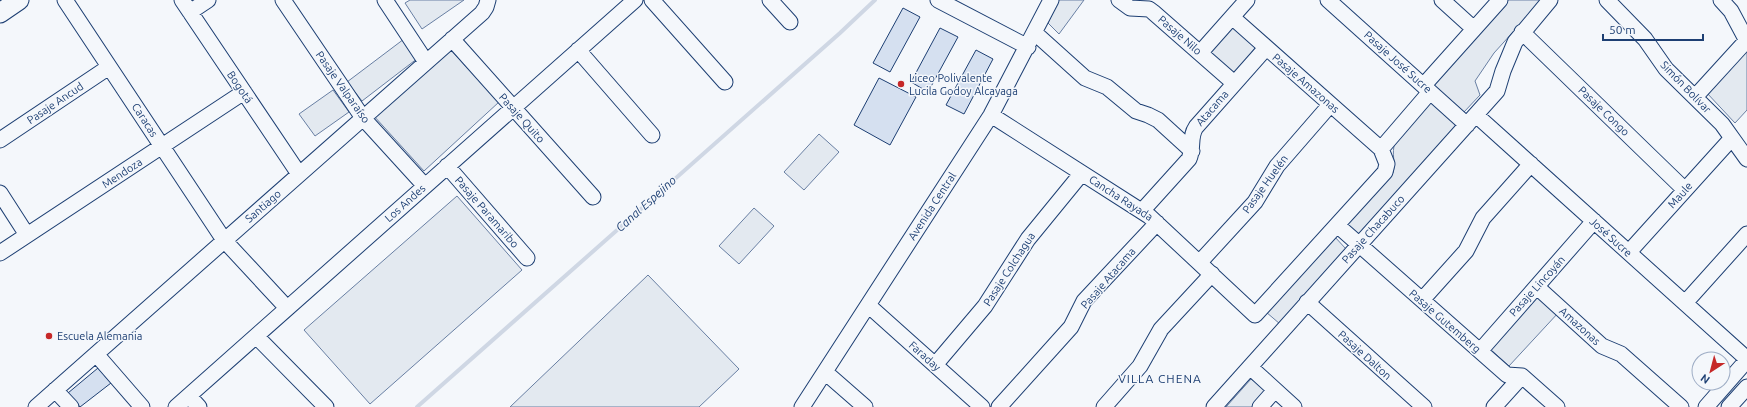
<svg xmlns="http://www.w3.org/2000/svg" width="1747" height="407" font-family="Ubuntu,sans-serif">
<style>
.green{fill:#e3e9f0;stroke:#687fa3}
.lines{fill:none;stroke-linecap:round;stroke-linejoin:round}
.stream{stroke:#cfd7e4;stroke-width:4}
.building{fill:#d5e0f0;stroke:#1d3f73}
.minor-casing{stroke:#1d3f73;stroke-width:17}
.major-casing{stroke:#1d3f73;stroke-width:21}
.minor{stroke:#f4f7fb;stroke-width:15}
.major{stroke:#f4f7fb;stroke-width:19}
.poi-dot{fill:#c62828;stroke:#f4f7fb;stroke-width:1.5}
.labels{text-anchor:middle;stroke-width:3;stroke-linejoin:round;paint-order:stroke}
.street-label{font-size:11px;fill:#1d3f73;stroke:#f4f7fb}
.poi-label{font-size:11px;fill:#1d3f73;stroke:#f4f7fb;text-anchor:start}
.water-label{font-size:12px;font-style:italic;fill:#1d3f73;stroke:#f4f7fb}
.neighbourhood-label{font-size:12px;letter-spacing:1px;fill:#1d3f73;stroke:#f4f7fb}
</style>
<rect width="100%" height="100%" fill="#f4f7fb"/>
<path class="green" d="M 410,0 L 464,0 L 422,29 L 405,3 Z
M 1058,0 L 1084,0 L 1059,34 L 1048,23 Z
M 1506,0 L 1542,0 L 1494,53 L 1475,81 L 1480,95 L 1464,112 L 1431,83 Z
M 1231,25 L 1256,47 L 1233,75 L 1207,52 Z
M 404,39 L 418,58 L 362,101 L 347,82 Z
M 447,46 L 499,102 L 424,171 L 373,115 Z
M 1747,46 L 1747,110 L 1735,123 L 1706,92 Z
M 333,90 L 349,112 L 315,136 L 299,114 Z
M 1430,102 L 1436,103 L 1460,123 L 1358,237 L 1347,225 L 1347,222 L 1393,173 C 1396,163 1391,153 1395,143 Z
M 819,134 L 839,152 L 804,190 L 784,172 Z
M 457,196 L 522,270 L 370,404 L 304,330 Z
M 754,208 L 774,226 L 739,264 L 719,246 Z
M 1334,236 L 1346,249 L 1280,324 L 1266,312 Z
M 648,275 L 739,369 L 699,407 L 510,407 Z
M 1539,293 L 1559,312 L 1509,366 L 1489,348 Z
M 1251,379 L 1268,390 L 1252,407 L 1226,407 Z"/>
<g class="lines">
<path class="stream" d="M 417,407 L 840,33 L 875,0"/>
</g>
<path class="building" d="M 903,8 L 920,17 L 890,72 L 873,63 Z
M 940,28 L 958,37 L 928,92 L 911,82 Z
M 976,50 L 993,59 L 964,114 L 946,105 Z
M 879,78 L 916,97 L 890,145 L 854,125 Z
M 98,368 L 111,383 L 80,407 L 68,393 Z"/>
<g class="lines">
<defs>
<path id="minor" d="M 65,0 L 224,240 L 287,308
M 182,0 L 299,174
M 283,0 L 363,118 L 425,186
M 385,0 L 426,62
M 652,0 L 725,82
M 770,0 L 790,22
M 938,0 L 1028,47
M 1119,0 L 1130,8 L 1149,9 L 1153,12 L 1234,83
M 1328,0 L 1467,125
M 1442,0 L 1474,29
M 1607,0 L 1645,39 L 1666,69 L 1722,124 L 1747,159
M 1721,0 L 1731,11 L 1747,41
M 190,12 L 208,0
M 1232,17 L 1381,149
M 1522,32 L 1685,190
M 1035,33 L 1085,78 L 1107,87 L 1136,111 L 1148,115 L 1158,120 L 1192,151
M 452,39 L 593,197
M 578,50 L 652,135
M 1200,53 L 1247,0
M 1424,85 L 1500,0
M 1695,97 L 1747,40
M 991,115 L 1149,216 L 1255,315 L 1385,172 L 1387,164 L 1381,149 L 1430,92
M 1476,115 L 1747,359
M 0,140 L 109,67
M 447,166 L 527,258
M 0,193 L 27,235
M 1142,211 L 1189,159 C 1194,148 1189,137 1196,127 L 1266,48
M 1337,225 L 1507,375 L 1522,376 L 1557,407
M 1629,252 L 1732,138
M 0,253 L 244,92
M 1200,262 L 1255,202 L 1277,166 L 1330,105
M 1537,287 L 1602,346 L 1621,354 L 1681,407
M 1422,300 L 1466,251 L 1483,218 L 1531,164
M 1307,302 L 1424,407
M 1685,303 L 1747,234
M 868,305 L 982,407
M 256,336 L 326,407
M 1480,351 L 1594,221
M 96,354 L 142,407
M 935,365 L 985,306 L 1028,239 L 1082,173
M 1250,367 L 1294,407
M 825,372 L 865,407
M 55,390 L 71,407
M 189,396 L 199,407
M 36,407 L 482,13 L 486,7 L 488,0
M 176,407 L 635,0
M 802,407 L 991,115 L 1051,0
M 999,407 L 1071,327 L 1084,301 L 1157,223
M 1104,407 L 1140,366 L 1161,329 L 1212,274
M 1214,407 L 1497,91 L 1503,71 L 1515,42 L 1550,0
M 1260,407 L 1275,390
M 1494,407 L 1522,376
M 1706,407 L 1747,360
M 1729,407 L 1747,387"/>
<path id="major" d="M 0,13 L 19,0"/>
</defs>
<use href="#minor" class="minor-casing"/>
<use href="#major" class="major-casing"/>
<use href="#minor" class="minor"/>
<use href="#major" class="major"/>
</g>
<g class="poi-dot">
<circle cx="901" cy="84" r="4"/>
<circle cx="49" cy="336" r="4"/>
</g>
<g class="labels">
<g class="street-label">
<text transform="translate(1180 35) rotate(41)" y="4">Pasaje Nilo</text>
<text transform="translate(1398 62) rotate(42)" y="4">Pasaje José Sucre</text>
<text transform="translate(1306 83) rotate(41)" y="4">Pasaje Amazonas</text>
<text transform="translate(240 87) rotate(56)" y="4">Bogotá</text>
<text transform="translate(343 87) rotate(55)" y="4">Pasaje Valparaíso</text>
<text transform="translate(1686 87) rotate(46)" y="4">Simón Bolívar</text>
<text transform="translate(55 103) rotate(-34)" y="4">Pasaje Ancud</text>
<text transform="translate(1212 108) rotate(-49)" y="4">Atacama</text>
<text transform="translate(1604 111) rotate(44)" y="4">Pasaje Congo</text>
<text transform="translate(522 118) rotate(48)" y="4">Pasaje Quito</text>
<text transform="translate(145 120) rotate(57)" y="4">Caracas</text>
<text transform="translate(122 173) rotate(-33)" y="4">Mendoza</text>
<text transform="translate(1265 184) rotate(-54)" y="4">Pasaje Huelén</text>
<text transform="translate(1680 195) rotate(-48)" y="4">Maule</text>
<text transform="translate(1121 198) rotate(33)" y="4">Cancha Rayada</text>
<text transform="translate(405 203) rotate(-42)" y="4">Los Andes</text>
<text transform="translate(263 206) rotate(-41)" y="4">Santiago</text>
<text transform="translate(932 206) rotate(-57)" y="4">Avenida Central</text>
<text transform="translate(487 212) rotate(49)" y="4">Pasaje Paramaribo</text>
<text transform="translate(1373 229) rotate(-48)" y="4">Pasaje Chacabuco</text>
<text transform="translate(1611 237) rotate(42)" y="4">José Sucre</text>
<text transform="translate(1009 269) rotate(-57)" y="4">Pasaje Colchagua</text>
<text transform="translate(1108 278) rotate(-49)" y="4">Pasaje Atacama</text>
<text transform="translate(1537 286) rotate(-48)" y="4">Pasaje Lincoyán</text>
<text transform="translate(1445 321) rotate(41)" y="4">Pasaje Gutemberg</text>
<text transform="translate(1580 326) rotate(42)" y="4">Amazonas</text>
<text transform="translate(1365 355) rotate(42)" y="4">Pasaje Dalton</text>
<text transform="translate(925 356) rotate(42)" y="4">Faraday</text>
</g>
<g class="poi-label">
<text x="909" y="82">Liceo Polivalente<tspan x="909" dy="13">Lucila Godoy Alcayaga</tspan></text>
<text x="57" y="340">Escuela Alemania</text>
</g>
<g class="water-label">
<text transform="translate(646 204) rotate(-42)" y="4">Canal Espejino</text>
</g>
<g class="neighbourhood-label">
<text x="1160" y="383">VILLA CHENA</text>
</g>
</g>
<g transform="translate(1711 371) rotate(216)"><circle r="19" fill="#f4f7fb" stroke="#9eadc5"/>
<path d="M0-3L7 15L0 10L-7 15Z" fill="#c62828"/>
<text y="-6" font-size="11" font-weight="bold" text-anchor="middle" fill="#1d3f73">N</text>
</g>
<path d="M1603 34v6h100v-6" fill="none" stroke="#1d3f73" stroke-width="2"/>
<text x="1609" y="34" font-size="12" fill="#1d3f73" stroke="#f4f7fb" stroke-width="3" paint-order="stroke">50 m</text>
</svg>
